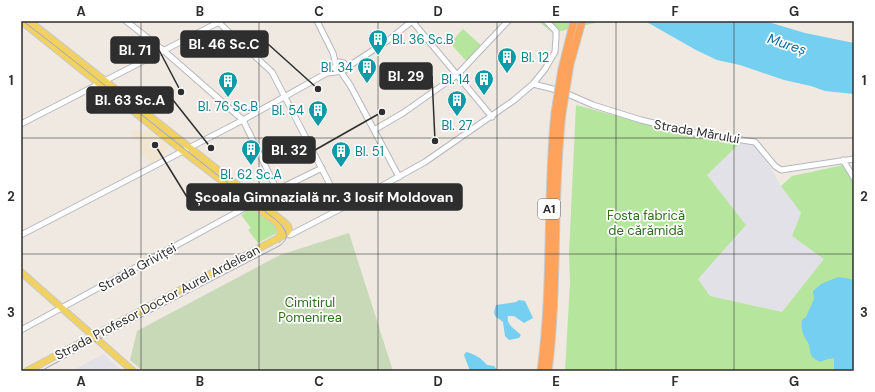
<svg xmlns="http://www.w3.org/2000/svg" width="875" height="392" font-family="'DM Sans',sans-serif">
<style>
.industrial{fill:#e3e1e8}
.education{fill:#f0e6d1}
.green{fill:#b6e59e}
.cemetery{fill:#c8d9b8}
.water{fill:#75cff0}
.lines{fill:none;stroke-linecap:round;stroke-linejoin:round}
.minor-casing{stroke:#b4b7c1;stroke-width:7}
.major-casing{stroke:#c9c9c9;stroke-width:8}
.highway-casing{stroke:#c9c9c9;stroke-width:9}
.minor{stroke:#fff;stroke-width:5}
.major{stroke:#f2d163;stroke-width:6}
.highway{stroke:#ffa35c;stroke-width:7}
.tram{stroke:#a3a6b8;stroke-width:1}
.highway-bridge-casing{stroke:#c9c9c9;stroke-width:9;stroke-linecap:butt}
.highway-bridge{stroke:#ffa35c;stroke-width:7}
.grid{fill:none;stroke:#2e2e2e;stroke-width:1;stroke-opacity:0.55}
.labels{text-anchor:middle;stroke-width:3.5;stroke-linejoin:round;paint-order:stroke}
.shield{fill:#fff;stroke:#6d6d6d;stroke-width:1}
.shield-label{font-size:12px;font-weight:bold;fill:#2e2e2e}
.culture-label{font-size:13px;fill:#0d838f;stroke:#fff;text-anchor:start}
.street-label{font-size:13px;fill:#2e2e2e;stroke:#fff}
.park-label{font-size:13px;fill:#2c6e1b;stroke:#fff}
.water-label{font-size:14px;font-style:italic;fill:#0d6fa3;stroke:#fff}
.leader{fill:none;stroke:#2e2e2e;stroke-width:1.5}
.callout-dot{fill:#2e2e2e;stroke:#fff;stroke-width:1.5}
.callout{fill:#2e2e2e;stroke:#2e2e2e;stroke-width:1.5}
.callout-label{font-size:14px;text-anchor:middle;font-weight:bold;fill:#fff}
.neatline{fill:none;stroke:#2e2e2e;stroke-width:1.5}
.grid-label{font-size:13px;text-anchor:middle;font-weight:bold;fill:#2e2e2e}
</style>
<rect width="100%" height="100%" fill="#efe9e1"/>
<path class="industrial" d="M 741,142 L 754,144 L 759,149 L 781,186 L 801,213 L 792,236 L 825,259 L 782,312 L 710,296 L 697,279 L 746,225 L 707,175 Z
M 103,354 L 122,371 L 72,371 Z"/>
<path class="education" d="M 149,126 L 171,143 L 158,161 L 151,165 L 138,148 L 141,144 L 130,133 L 133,130 L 136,131 L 138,130 L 143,133 Z"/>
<path class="green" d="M 538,21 L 603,21 L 553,33 Z
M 463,29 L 483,47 L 467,62 L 450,43 Z
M 576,105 L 686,135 L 741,142 L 707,175 L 746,225 L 698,279 L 710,296 L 782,312 L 824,259 L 792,236 L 801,213 L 781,186 L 792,176 L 848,164 L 854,170 L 854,371 L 565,371 L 570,282 L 569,254 Z
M 251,208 L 276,227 L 277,230 L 275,234 L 258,243 L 248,230 L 251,228 L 241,215 Z"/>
<path class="cemetery" d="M 349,233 L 393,371 L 143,371 L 130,360 L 137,331 L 280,255 Z"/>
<path class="water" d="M 645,21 L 765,21 L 805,33 L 854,43 L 854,94 L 825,91 L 811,86 L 784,80 L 740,65 L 717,60 L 696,50 Z
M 838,277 L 851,279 L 854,283 L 854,366 L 852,371 L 834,371 L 834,358 L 828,359 L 820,362 C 805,354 813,351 807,341 C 802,333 801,330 802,320 L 806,317 L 814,299 L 813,291 L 821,284 Z
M 519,300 L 525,301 L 533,318 L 524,323 L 514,316 L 508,316 C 506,325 515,329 521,335 L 519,338 L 509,340 L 505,336 L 503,322 L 495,316 L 494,312 L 496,305 L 516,302 Z
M 466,352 C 475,354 481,358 487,365 L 494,366 L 498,371 L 470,371 L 464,355 Z"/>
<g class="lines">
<defs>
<path id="minor" d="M 126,21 L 163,50 L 243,120 L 277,190
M 217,21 L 272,72 L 342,208
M 317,21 L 333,53 L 336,65
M 412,21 L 492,117
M 346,68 L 390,39 L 412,21
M 341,72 L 350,85 L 399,177
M 328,73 L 343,71 L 346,69 L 344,63 L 339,62 L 336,65 L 336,68 L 338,71
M 533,84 L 561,91 L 593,105 L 641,120 L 695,133 L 755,142 L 775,166 L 781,170 L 854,159
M 21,124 L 221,21
M 374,130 L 403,113 L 457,75 L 508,21
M 843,160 L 854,178
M 258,201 L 277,190 L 322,168
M 287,234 L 290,235 L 342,208 L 425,162 L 513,101 L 533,84 L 545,69 L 555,52 L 556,38 L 556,31 L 546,21
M 21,235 L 243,120 L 327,73 L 336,66
M 21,330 L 252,204"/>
<path id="major" d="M 21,21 L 179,148 L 277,223 L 281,231 L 278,239
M 21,272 L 133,371
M 27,371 L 286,234 L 289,230 L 288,226 L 284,222 L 29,21"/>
<path id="highway" d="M 541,371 C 553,285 546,199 555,113
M 548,371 C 559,286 552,199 562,113"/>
</defs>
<use href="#minor" class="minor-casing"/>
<use href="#major" class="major-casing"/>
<use href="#highway" class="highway-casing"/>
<use href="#minor" class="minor"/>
<use href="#major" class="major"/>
<use href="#highway" class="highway"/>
<path class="tram" d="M 23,21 C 108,86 189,155 275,219 C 284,227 293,237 279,246 L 107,335 L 41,371"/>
<defs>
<path id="highway-bridge" d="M 555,113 L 562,69 L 574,21
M 562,113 L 570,64 L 582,21"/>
</defs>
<use href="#highway-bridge" class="highway-bridge-casing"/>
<use href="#highway-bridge" class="highway-bridge"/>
</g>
<path class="grid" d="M 141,21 L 141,371M 259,21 L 259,371M 378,21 L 378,371M 497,21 L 497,371M 616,21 L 616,371M 734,21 L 734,371M 21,138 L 854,138M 21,254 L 854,254"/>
<defs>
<symbol id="building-pin" viewBox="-11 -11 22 30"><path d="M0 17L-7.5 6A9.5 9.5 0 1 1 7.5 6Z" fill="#0f9aa8" stroke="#fff"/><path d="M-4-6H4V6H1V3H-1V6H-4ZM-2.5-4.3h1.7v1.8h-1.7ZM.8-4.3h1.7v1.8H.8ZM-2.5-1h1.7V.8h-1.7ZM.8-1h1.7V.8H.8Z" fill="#fff"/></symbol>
</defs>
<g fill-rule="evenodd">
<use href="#building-pin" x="367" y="28" width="22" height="30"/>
<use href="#building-pin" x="496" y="46" width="22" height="30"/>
<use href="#building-pin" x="356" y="56" width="22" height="30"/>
<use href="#building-pin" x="473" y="68" width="22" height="30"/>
<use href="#building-pin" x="217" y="70" width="22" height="30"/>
<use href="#building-pin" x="446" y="89" width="22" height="30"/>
<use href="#building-pin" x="307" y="99" width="22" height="30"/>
<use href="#building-pin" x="240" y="138" width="22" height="30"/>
<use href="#building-pin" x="330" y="140" width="22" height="30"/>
</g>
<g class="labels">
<rect class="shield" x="538" y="199" width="22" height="20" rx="3"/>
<g class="shield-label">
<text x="549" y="213">A1</text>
</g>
<g class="culture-label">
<text x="392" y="44">Bl. 36 Sc.B</text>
<text x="521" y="62">Bl. 12</text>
<text x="353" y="72" text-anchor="end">Bl. 34</text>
<text x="470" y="84" text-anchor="end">Bl. 14</text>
<text x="228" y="111" text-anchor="middle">Bl. 76 Sc.B</text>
<text x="304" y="115" text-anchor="end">Bl. 54</text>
<text x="457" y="130" text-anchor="middle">Bl. 27</text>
<text x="355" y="156">Bl. 51</text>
<text x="251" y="179" text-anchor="middle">Bl. 62 Sc.A</text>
</g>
<g class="street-label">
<text transform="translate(697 131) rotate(10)" y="5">Strada Mărului</text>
<text transform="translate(137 267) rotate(-29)" y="5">Strada Griviței</text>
<text transform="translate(157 302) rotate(-28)" y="5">Strada Profesor Doctor Aurel Ardelean</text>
</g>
<g class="park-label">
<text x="646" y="220">Fosta fabrică<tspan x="646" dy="15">de cărămidă</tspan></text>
<text x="310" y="307">Cimitirul<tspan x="310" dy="15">Pomenirea</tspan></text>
</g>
<g class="water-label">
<text transform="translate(787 44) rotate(18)" y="5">Mureș</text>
</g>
</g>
<path class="leader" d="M318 89L268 44M181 92L159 50M435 141L432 76M211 148L173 100M382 112L315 150M155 145L187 197"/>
<g class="callout-dot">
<circle cx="318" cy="89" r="4"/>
<circle cx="181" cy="92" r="4"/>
<circle cx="435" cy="141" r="4"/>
<circle cx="211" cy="148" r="4"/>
<circle cx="382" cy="112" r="4"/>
<circle cx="155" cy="145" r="4"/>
</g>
<g class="callout">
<rect x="181" y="31" width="87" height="26" rx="4"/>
<rect x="111" y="37" width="48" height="26" rx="4"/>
<rect x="380" y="63" width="52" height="26" rx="4"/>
<rect x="87" y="87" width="86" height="26" rx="4"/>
<rect x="263" y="137" width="52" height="26" rx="4"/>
<rect x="187" y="184" width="275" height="26" rx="4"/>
</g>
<g class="callout-label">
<text x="224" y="49">Bl. 46 Sc.C</text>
<text x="135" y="55">Bl. 71</text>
<text x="406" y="81">Bl. 29</text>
<text x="130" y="105">Bl. 63 Sc.A</text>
<text x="289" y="155">Bl. 32</text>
<text x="324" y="202">Școala Gimnazială nr. 3 Iosif Moldovan</text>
</g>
<rect width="875" height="392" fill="none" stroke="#ffffff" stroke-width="44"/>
<rect x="22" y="22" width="831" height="348" class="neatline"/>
<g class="grid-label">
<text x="81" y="16">A</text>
<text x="200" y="16">B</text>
<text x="319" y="16">C</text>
<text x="438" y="16">D</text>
<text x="556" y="16">E</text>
<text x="675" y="16">F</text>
<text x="794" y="16">G</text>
<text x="11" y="85">1</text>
<text x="864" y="85">1</text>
<text x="11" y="201">2</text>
<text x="864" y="201">2</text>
<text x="11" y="317">3</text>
<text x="864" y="317">3</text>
<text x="81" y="386">A</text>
<text x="200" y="386">B</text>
<text x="319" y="386">C</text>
<text x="438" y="386">D</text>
<text x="556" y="386">E</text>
<text x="675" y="386">F</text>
<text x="794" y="386">G</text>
</g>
</svg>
